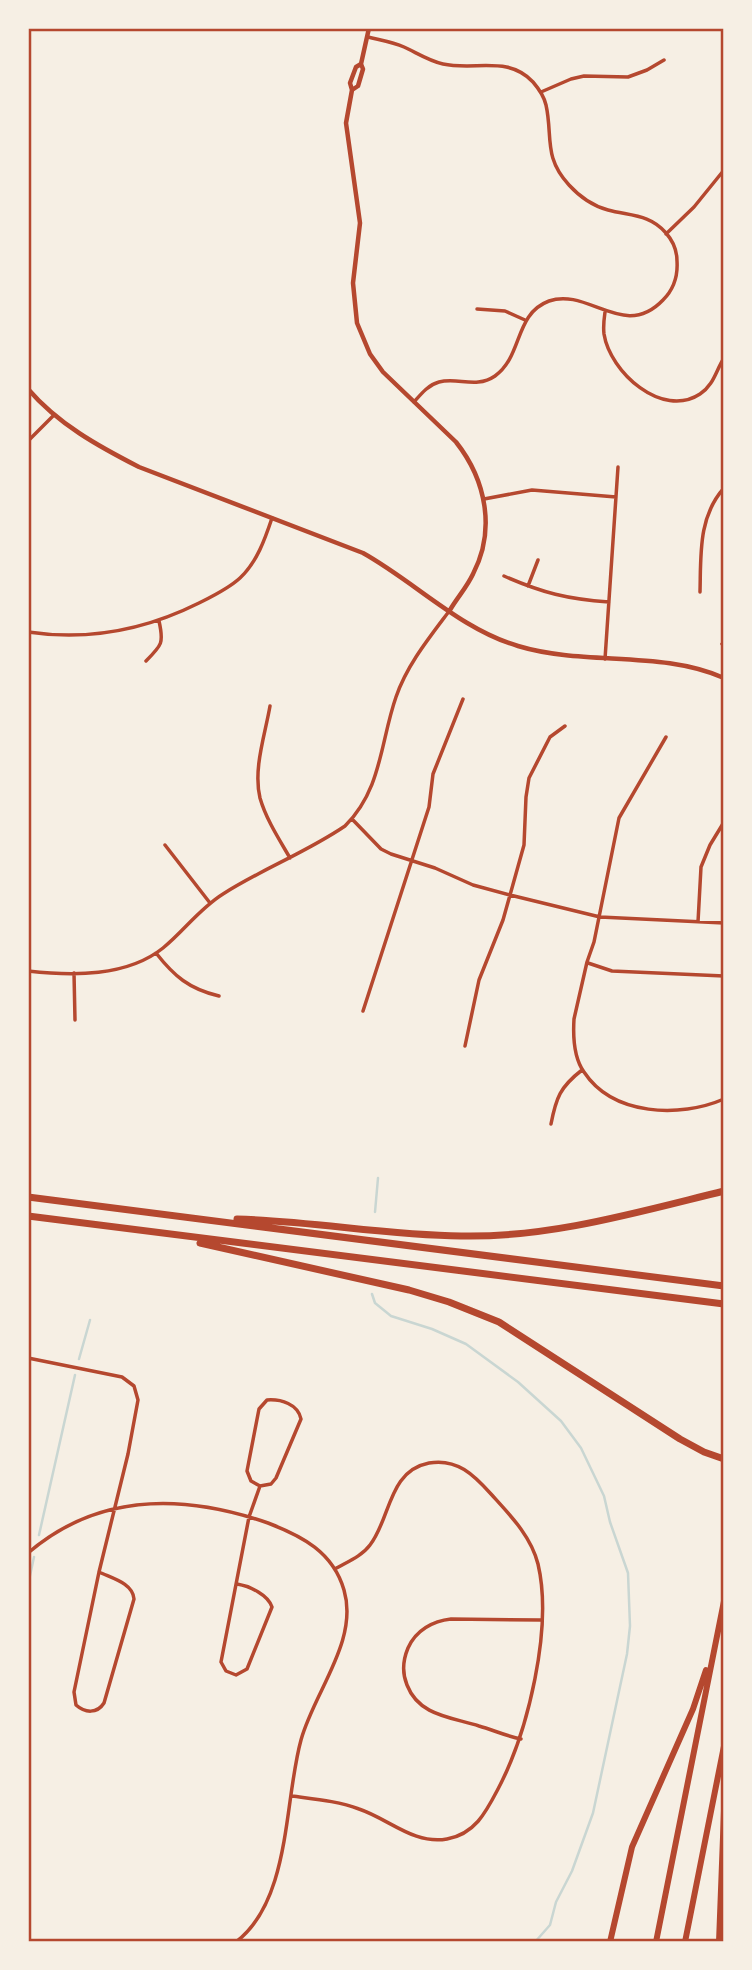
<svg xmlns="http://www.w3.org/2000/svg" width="752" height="1970" font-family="'Sofia Sans Condensed',sans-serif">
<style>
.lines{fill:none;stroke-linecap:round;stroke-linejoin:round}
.stream{stroke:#c9d6d2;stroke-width:2.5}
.minor{stroke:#b5482f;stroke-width:3.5}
.tertiary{stroke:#b5482f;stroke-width:4.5}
.trunk{stroke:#b5482f;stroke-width:6}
.motorway{stroke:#b5482f;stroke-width:7}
.neatline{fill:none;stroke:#b5482f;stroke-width:2.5}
</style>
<rect width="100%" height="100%" fill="#f6efe4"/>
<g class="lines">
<path class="stream" d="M 375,1212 L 378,1178
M 372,1294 L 375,1303 L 391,1316 L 432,1329 L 466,1344 L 518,1382 L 561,1421 L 581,1448 L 604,1496 L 610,1522 L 628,1573 L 630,1626 L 627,1654 L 593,1813 L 572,1871 L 556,1902 L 550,1925 L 535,1942
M 79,1359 L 90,1320
M 39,1535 L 75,1375
M 28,1585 L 34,1557"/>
<path class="minor" d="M 368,37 C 380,40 393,42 404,47 C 417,53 429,61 443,64 C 475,71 508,55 533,82 C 539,89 544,96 546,105 C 553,136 543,157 569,185 C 579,196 593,206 608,210 C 630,216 650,214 666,233 C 673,241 677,250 677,261 C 678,276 673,290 663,300 C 624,341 588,287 549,301 C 514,314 523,356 495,376 C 476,389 458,377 439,382 C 428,385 421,394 414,402
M 541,92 L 571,79 L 584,76 L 628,77 L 647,70 L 664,60
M 666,234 L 694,207 L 724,170
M 477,309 L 505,311 L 525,320
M 605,312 C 604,319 603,326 604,334 C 610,372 662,419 700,394 C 714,385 716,370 724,358
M 28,441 L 53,416
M 484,499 L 532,490 L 616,497
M 504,576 C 543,593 567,599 609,602
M 528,586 L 538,560
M 700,592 C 701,555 698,517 724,488
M 28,632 C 88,641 145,630 199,603 C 213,596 228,589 240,578 C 257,562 265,539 272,518
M 722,644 L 724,643
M 605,659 L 618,467
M 146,661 C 162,645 164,643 159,621
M 270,706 C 265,735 253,769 260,798 C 266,819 279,839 290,858
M 666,737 L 619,818 L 594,942 L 587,962 L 574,1019 C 573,1035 574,1058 584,1072 C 613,1116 680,1118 724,1099
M 352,819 L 381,849 L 391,854 L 435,868 L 473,885 L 510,895 L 600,917 L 724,923
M 165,845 L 210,903
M 698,922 L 701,867 L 710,845 L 724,822
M 156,953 C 174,976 189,989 219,996
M 588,963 L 612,971 L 724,976
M 28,971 C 72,976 127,977 163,948 C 184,931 199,909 223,894 C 262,869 307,852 345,826 C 382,789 380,743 396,697 C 407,665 429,638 450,610
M 74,973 L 75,1020
M 363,1011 L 429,807 L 433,774 L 463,699
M 465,1046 L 479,980 L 503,920 L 524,845 L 526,797 L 529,778 L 550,737 L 565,726
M 551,1124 C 556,1098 560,1087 582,1070
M 28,1358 L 122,1377 L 134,1386 L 138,1400 L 128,1454 L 99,1572 C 111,1578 133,1583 134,1599 L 104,1703 C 97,1714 85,1713 76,1705 L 74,1692 L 99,1572
M 267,1400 C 281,1399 298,1404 301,1419 L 276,1478 L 271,1484 L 260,1486 L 251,1481 L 247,1471 L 259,1409 Z
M 28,1553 C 99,1492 184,1494 268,1523 C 302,1536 333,1552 344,1590 C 359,1641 314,1692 301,1740 C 284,1801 291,1900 236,1942
M 237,1584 C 250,1586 268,1595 272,1607 L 247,1669 L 236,1675 L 226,1671 L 221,1662 L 249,1517 L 260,1486
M 521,1739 C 506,1736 493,1730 479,1726 C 451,1717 419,1716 407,1685 C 402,1673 403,1660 408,1648 C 416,1630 433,1621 451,1619 L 541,1620
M 292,1796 C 314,1799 338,1801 359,1809 C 389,1819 414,1845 447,1839 C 475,1834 486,1812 498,1789 C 528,1732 553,1628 538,1564 C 531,1536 510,1515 491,1494 C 474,1475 457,1458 429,1463 C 388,1471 391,1518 370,1545 C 362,1556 347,1562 335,1569"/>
<path class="tertiary" d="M 361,64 L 356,67 L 350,83 L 352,90 L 346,123 L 360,223 L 353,283 L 357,323 L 370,354 L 383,372 L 456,442 C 486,480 496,530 473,574 C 467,587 457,598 450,610
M 352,90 L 358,86 L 363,69 L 361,64 L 369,28
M 28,389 C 58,424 98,446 139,467 L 363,553 C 415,582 460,629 518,646 C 584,666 662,650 724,678"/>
<path class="trunk" d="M 610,1942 L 632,1847 L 693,1709 L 706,1670
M 656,1942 L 724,1601
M 685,1942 L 724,1746
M 719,1942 L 724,1811"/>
<path class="motorway" d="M 28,1197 L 724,1286
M 28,1216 L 724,1304
M 237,1219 C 312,1221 386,1235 461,1236 C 550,1238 638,1212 724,1191
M 200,1243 L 409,1290 L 449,1302 L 499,1322 L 680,1439 L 704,1452 L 724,1459"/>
</g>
<rect width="752" height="1970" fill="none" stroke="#f6efe4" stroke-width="60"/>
<rect x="30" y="30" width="692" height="1910" class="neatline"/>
</svg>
